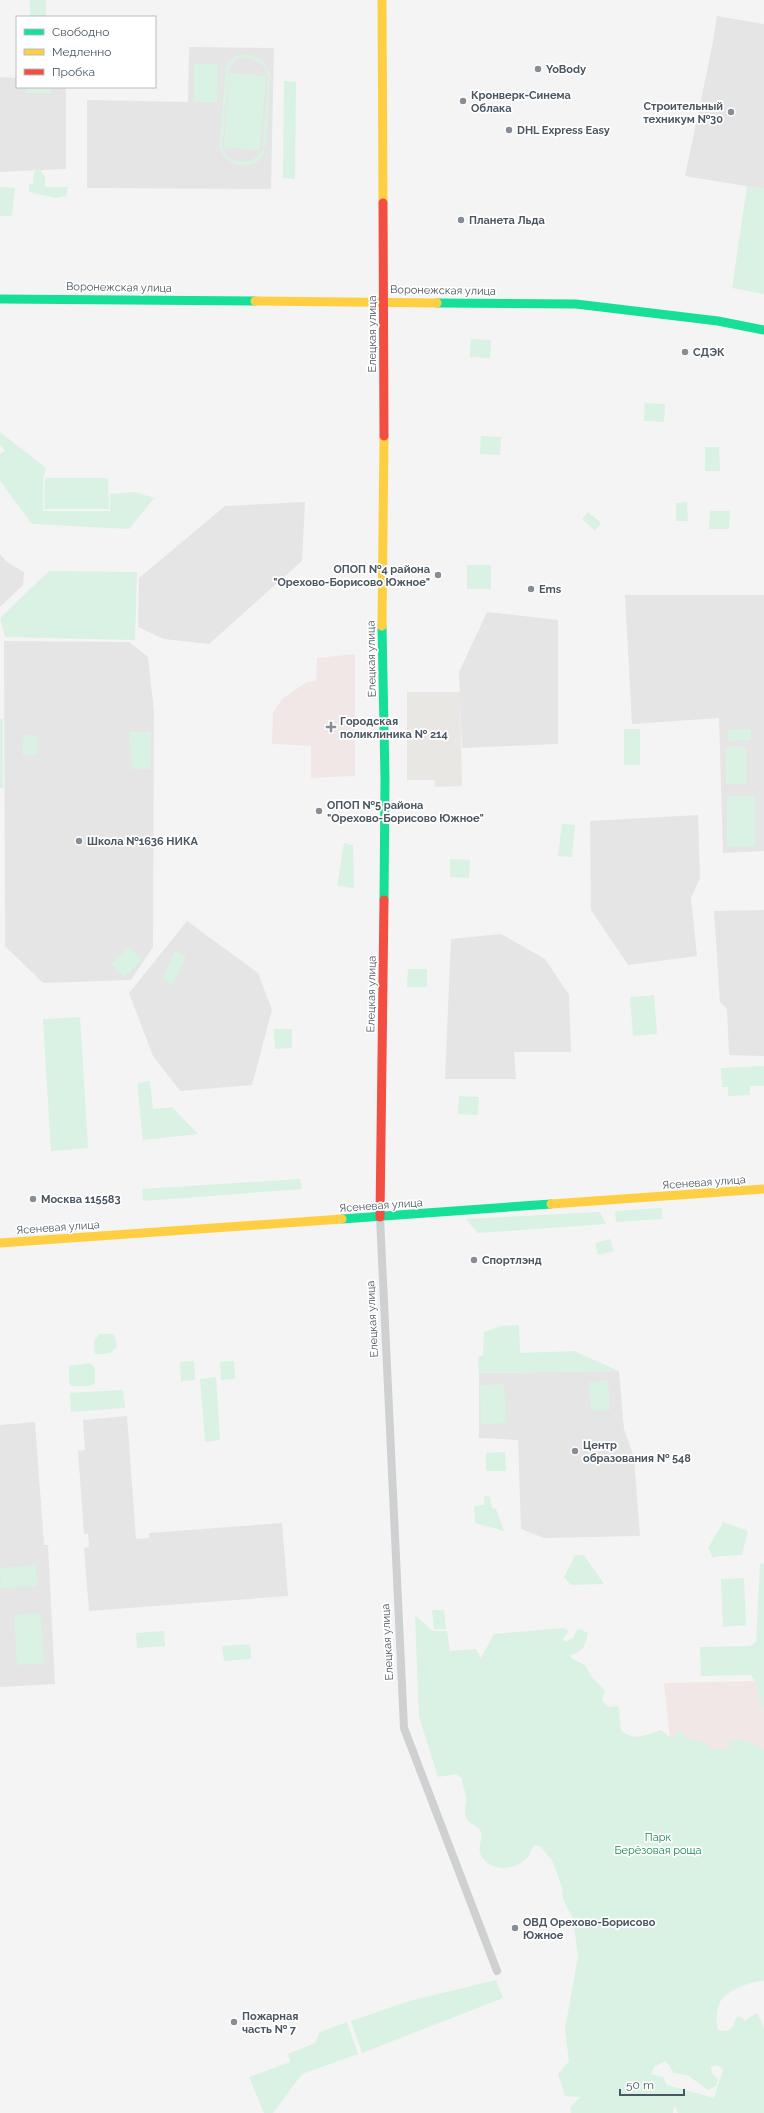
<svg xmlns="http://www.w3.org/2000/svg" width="764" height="2113" font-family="Raleway,sans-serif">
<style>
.commercial{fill:#e8e7e3}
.education{fill:#e6e5e6}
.medical{fill:#f1e7e6}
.green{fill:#d9f2e3;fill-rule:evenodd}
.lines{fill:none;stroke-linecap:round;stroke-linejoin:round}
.street{stroke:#ced0d2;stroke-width:8}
.fast{stroke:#16e098;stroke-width:9}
.slow{stroke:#ffcf43;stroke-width:9}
.jam{stroke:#f24e42;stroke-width:9}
.poi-dot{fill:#868d94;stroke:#fff;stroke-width:1.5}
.labels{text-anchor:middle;stroke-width:3.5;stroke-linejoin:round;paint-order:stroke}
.poi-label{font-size:11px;font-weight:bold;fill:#4a5661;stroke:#fff;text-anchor:start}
.street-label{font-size:11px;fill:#4a5661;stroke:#fff}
.park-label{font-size:11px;fill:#17864f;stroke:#fff}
</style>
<rect width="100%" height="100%" fill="#f4f4f4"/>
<path class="commercial" d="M 407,692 L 460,692 L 462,786 L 435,787 L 434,780 L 407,780 Z"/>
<path class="education" d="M 717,16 L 764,24 L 764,189 L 685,176 L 712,47 Z
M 189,47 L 274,48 L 271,189 L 87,188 L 87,100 L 188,102 Z
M 0,77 L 17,78 L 17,87 L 66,87 L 66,169 L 0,172 Z
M 305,502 L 302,561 L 209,644 L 164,639 L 138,627 L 139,578 L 225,506 Z
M 0,554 L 7,562 L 24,572 L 23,585 L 0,607 Z
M 625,595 L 764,595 L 764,851 L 723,853 L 719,718 L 632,724 Z
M 487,612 L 558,620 L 558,744 L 462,748 L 459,672 Z
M 4,641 L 129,642 L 148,657 L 154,712 L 153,947 L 131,980 L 43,983 L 5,946 Z
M 698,815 L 700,878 L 691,898 L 697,956 L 628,965 L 591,910 L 590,821 Z
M 764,910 L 764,1056 L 729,1055 L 727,1009 L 720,1002 L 714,911 Z
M 187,921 L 258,973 L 272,1010 L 252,1085 L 180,1091 L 153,1056 L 129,993 Z
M 501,934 L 545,959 L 569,995 L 571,1052 L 514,1052 L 516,1079 L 445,1079 L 451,939 Z
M 619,1371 L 624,1429 L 634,1457 L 640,1536 L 544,1538 L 521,1529 L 518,1440 L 479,1438 L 479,1373 Z
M 127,1416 L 136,1539 L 149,1538 L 149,1533 L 282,1523 L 288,1596 L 89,1611 L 84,1548 L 89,1547 L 88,1534 L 84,1534 L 78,1451 L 85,1450 L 83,1420 Z
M 35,1422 L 44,1545 L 48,1545 L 55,1684 L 0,1687 L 0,1425 Z"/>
<path class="medical" d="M 355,654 L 355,776 L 311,778 L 311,746 L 272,744 L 273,713 L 282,699 L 307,682 L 316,681 L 317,658 Z
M 755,1681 L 764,1713 L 764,1756 L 671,1750 L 664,1683 Z"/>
<path class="green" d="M 30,0 L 46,0 L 46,17 L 30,17 Z
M 246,54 C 260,57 267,62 270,76 C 269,91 268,146 263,156 C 257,166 245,166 235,164 C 227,161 221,155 219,147 L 226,66 L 235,57 ZM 241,58 C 255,57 265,63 268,77 L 263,149 C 255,167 225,166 222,146 L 229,69 L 236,60 Z
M 194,64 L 217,64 L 217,102 L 194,102 Z
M 229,73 L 266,76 L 260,150 L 224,147 Z
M 284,81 L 296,82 L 295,179 L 283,178 Z
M 26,87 L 51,87 L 51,94 L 26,93 Z
M 39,168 L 45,177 L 45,187 L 68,187 L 66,196 L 55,198 L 29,192 L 29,184 L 33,185 L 34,173 Z
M 747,186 L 764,189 L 764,294 L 732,288 Z
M 0,187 L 15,188 L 12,216 L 0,216 Z
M 471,339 L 491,340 L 490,358 L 470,357 Z
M 645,403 L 665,404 L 664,422 L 644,421 Z
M 0,432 L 46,468 L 43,479 L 43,511 L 110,511 L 110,494 L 135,492 L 154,498 L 129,529 L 32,524 L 0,481 L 0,454 L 5,451 L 0,444 Z
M 481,436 L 501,437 L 500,455 L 480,454 Z
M 705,447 L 719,447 L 720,471 L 705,471 Z
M 45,478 L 108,478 L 109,509 L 44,509 Z
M 687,502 L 688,521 L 676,521 L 676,503 Z
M 710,511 L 730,511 L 729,529 L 709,529 Z
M 588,512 L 601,523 L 595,531 L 582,519 Z
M 467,565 L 491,565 L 491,589 L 467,589 Z
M 49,571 L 137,572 L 135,640 L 5,637 L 0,618 Z
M 0,719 L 3,719 L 3,788 L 0,788 Z
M 624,729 L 640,729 L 640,765 L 624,765 Z
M 751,729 L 751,740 L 728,741 L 728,730 Z
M 129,732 L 151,732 L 150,769 L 132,769 Z
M 24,734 L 38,737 L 37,755 L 22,755 Z
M 726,747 L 746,747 L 746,784 L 726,784 Z
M 727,796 L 755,796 L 755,846 L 727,847 Z
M 562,824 L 575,825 L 572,857 L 558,856 Z
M 344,843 L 353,845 L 354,888 L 337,886 Z
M 450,859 L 470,860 L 469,878 L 450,877 Z
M 129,947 L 142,960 L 124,977 L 111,964 Z
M 175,951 L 186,956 L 173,984 L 162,979 Z
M 408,969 L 427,969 L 427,987 L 407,987 Z
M 654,995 L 657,1034 L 633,1036 L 630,997 Z
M 80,1017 L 88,1148 L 51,1151 L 43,1019 Z
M 274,1029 L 292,1029 L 292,1048 L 275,1049 Z
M 764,1066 L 764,1086 L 750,1086 L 750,1095 L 728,1096 L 728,1087 L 722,1087 L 721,1068 Z
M 150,1081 L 153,1109 L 172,1107 L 198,1134 L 143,1140 L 137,1083 Z
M 459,1096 L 479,1097 L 478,1115 L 458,1114 Z
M 300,1179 L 302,1189 L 143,1201 L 142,1189 Z
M 662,1208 L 662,1219 L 616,1222 L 615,1211 Z
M 600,1212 L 606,1224 L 478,1233 L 466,1219 Z
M 610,1239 L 614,1251 L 598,1255 L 595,1243 Z
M 519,1325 L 520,1353 L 574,1351 L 619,1371 L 479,1373 L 478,1357 L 483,1356 L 484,1332 L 501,1326 Z
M 99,1334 L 112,1334 L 115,1336 L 117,1346 C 112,1355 104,1354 95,1354 L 94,1341 Z
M 194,1361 L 195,1380 L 181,1381 L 180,1362 Z
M 234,1361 L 235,1379 L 221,1380 L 220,1362 Z
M 90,1363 L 95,1367 L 95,1383 L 91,1386 L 71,1386 L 69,1382 L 69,1366 Z
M 216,1377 L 220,1440 L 205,1442 L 200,1379 Z
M 608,1380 L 610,1410 L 591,1411 L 589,1382 Z
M 504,1384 L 506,1423 L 481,1424 L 480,1385 Z
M 123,1390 L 125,1408 L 71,1412 L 70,1393 Z
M 505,1452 L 506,1471 L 486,1471 L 486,1453 Z
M 484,1496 L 490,1497 L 492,1508 L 496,1509 L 504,1531 L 475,1523 L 474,1506 L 484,1505 Z
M 721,1521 L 748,1531 L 742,1555 L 719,1556 L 713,1558 L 708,1548 L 723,1523 Z
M 575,1555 L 584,1555 L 604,1584 L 571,1585 L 564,1577 Z
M 760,1563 L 764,1564 L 764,1713 L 755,1681 L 751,1675 L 701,1676 L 700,1647 L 750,1646 L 756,1642 Z
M 36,1565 L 37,1586 L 1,1588 L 0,1568 Z
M 744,1578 L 746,1625 L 723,1627 L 721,1579 Z
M 432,1610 L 444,1610 L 446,1629 L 434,1629 Z
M 40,1613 L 44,1663 L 17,1665 L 14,1615 Z
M 415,1615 L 433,1631 L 447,1631 L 450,1651 L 476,1649 L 481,1658 L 494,1634 L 564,1628 L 569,1631 L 563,1639 L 565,1642 L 573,1638 L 577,1630 L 580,1629 L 588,1633 C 585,1646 584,1651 571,1655 L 571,1658 L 585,1665 L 591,1676 L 605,1691 L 602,1700 L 608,1707 L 617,1706 L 619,1708 L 621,1730 C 634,1742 645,1735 661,1730 L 671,1738 L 680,1731 L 683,1731 L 687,1739 L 705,1742 L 712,1749 L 728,1749 L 730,1747 L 729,1741 L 745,1740 L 764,1750 L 764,1981 C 753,1980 729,1990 722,1999 C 716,2007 716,2022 718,2030 L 727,2031 L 732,2027 L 737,2016 L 743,2018 L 744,2021 L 757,2013 L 764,2028 L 764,2113 L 678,2113 L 674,2105 L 673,2113 L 571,2113 L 570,2108 L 580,2097 L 565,2096 L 558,2074 L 569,2061 L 565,2029 L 578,1956 L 573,1919 L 563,1899 L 562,1887 L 553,1862 L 541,1847 L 536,1845 C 530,1848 531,1854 527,1858 C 515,1871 488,1873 480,1853 C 478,1847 483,1838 481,1832 C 479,1825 469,1825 466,1818 C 463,1811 467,1803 466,1796 C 465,1790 462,1785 462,1778 L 456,1774 L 438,1777 L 419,1717 ZM 666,2061 L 674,2073 L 687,2075 L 708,2090 L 716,2086 L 718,2080 L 712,2073 L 711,2067 L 714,2065 L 719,2066 L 723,2070 L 714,2098 L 667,2085 L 663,2077 L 651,2074 L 655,2066 Z
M 164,1631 L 165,1646 L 137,1648 L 136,1633 Z
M 250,1644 L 251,1659 L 224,1661 L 222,1646 Z
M 496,1980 L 503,1998 L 362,2053 L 351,2021 L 409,2001 Z
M 347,2022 L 358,2054 L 302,2074 L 273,2113 L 264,2113 L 249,2077 L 290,2062 L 288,2054 L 315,2043 L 320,2032 Z"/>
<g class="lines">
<path class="street" d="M 380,1217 L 404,1728 L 497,1971"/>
<path class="fast" d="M 0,299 L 255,301
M 437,303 L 576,304 L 718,321 L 764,330
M 382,626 L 385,779 L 384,900
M 342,1219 L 551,1204"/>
<path class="slow" d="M 382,0 L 383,203
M 255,301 L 437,303
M 382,626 L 384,436
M 551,1204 L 764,1189
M 0,1243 L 342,1219"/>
<path class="jam" d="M 383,203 L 384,436
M 380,1217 L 384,900"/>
</g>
<g class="poi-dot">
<circle cx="538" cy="69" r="4"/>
<circle cx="463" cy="101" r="4"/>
<circle cx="731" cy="112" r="4"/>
<circle cx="509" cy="130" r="4"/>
<circle cx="461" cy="220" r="4"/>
<circle cx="685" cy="352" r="4"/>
<circle cx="438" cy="575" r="4"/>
<circle cx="531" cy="589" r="4"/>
<path d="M329 721h4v4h4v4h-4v4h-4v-4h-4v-4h4z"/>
<circle cx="319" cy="811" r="4"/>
<circle cx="79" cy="841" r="4"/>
<circle cx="33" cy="1199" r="4"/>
<circle cx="474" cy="1260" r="4"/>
<circle cx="575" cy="1451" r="4"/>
<circle cx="515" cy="1928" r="4"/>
<circle cx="234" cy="2022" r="4"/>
</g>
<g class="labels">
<g class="poi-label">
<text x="546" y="73">YoBody</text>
<text x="471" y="99">Кронверк-Синема<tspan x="471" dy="13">Облака</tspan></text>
<text x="723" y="110" text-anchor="end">Строительный<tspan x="723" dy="13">техникум №30</tspan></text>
<text x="517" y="134">DHL Express Easy</text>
<text x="469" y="224">Планета Льда</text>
<text x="693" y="356">СДЭК</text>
<text x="430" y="573" text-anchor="end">ОПОП №4 района<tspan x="430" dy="13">"Орехово-Борисово Южное"</tspan></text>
<text x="539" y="593">Ems</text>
<text x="340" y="725">Городская<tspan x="340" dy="13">поликлиника № 214</tspan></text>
<text x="327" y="809">ОПОП №5 района<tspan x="327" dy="13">"Орехово-Борисово Южное"</tspan></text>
<text x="87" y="845">Школа №1636 НИКА</text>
<text x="41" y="1203">Москва 115583</text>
<text x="482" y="1264">Спортлэнд</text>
<text x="583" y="1449">Центр<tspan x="583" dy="13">образования № 548</tspan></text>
<text x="523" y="1926">ОВД Орехово-Борисово<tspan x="523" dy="13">Южное</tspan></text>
<text x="242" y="2020">Пожарная<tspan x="242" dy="13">часть № 7</tspan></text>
</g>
<g class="street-label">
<text transform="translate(119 287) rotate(1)" y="4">Воронежская улица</text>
<text transform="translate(443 290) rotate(1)" y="4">Воронежская улица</text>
<text transform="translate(372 334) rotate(-90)" y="4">Елецкая улица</text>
<text transform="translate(371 659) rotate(-91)" y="4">Елецкая улица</text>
<text transform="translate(371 994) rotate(-89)" y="4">Елецкая улица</text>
<text transform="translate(704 1182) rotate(-4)" y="4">Ясеневая улица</text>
<text transform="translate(381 1205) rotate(-4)" y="4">Ясеневая улица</text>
<text transform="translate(58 1227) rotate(-4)" y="4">Ясеневая улица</text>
<text transform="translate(372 1319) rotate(-93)" y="4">Елецкая улица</text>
<text transform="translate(387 1642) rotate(-93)" y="4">Елецкая улица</text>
</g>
<g class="park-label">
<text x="658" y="1841">Парк<tspan x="658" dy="13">Берёзовая роща</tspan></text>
</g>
</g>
<rect x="16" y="16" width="140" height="72" fill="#ffffff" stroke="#b7bbc0"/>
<rect x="24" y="29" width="20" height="6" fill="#16e098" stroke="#b7bbc0"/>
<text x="52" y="36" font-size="12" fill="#4a5661">Свободно</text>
<rect x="24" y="49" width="20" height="6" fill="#ffcf43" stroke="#b7bbc0"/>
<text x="52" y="56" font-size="12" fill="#4a5661">Медленно</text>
<rect x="24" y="69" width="20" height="6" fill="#f24e42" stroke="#b7bbc0"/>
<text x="52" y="76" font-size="12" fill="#4a5661">Пробка</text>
<path d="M620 2089v6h64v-6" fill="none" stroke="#4a5661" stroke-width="2"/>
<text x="626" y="2089" font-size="12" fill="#4a5661" stroke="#ffffff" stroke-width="3" paint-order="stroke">50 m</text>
</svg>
